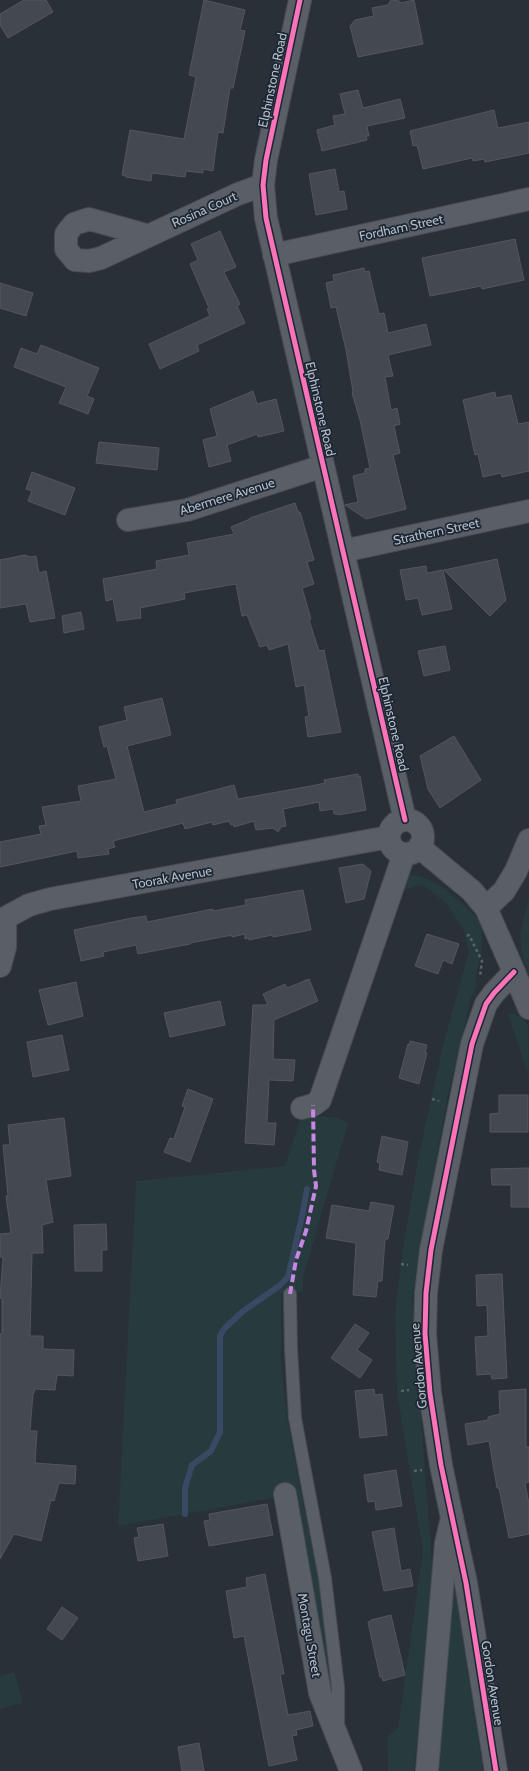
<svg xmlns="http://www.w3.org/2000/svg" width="529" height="1771" font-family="Cabin,sans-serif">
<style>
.green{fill:#273a3e}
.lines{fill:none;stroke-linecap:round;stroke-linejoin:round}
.stream{stroke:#384963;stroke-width:6}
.building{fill:#444950;stroke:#52575f}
.service-casing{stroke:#484c53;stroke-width:14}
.minor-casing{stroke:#484c53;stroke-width:24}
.tertiary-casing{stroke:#484c53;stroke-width:24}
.path{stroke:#5d636a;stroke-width:2.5;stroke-dasharray:3 3;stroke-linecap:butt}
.service{stroke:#5a5e66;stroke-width:12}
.minor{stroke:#5a5e66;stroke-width:22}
.tertiary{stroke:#5a5e66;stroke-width:22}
.quiet{stroke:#c787e3;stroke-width:4;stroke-dasharray:8 4;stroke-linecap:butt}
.cycleway-casing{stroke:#1d2633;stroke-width:8}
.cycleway{stroke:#fb73b8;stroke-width:5}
.labels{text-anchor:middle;stroke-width:3.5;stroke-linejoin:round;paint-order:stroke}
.street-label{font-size:13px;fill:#b4bcc9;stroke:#1d2633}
</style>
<rect width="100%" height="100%" fill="#2a3038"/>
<path class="green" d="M 404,874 C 431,876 443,886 462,904 C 468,909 477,916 480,924 C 486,942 478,964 475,982 L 477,984 L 471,998 L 447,1099 L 412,1298 L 433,1577 L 428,1648 L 414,1771 L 388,1771 L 387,1737 L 398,1728 L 423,1551 L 397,1392 L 395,1313 L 404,1241 L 419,1155 L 442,1049 L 469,951 L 463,929 L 447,904 L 423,885 L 398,891 Z
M 529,896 L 529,975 L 522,955 L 520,935 Z
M 508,1014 C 517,1014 524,1017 528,1026 C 529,1033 529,1067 529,1077 Z
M 313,1116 L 335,1117 L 348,1123 L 303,1277 L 303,1292 L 281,1294 L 281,1364 L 288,1424 L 326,1619 L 334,1689 L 330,1693 L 278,1497 L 118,1526 L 136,1181 L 285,1166 L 300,1119 Z
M 454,1582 L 483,1771 L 437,1771 L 442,1728 Z
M 14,1672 L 23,1703 L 0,1709 L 0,1676 Z"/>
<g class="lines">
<path class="stream" d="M 185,1514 L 185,1488 L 192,1465 L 211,1451 L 220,1432 L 220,1336 L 224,1329 L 242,1312 L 279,1286 L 288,1277 L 302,1216 L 307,1189"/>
</g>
<path class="building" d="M 24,0 L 46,0 L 53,12 L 8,38 L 0,25 L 0,14 Z
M 204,0 L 245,10 L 240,30 L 245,31 L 233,88 L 230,88 L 223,133 L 218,132 L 213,171 L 203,169 L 203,173 L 186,171 L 185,177 L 152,173 L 151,181 L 126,177 L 126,176 L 122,175 L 130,130 L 184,139 L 196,77 L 189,75 Z
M 391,0 L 398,0 L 401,3 L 414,0 L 423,44 L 358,57 L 350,26 L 355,20 L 374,16 L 372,8 L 388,5 Z
M 358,90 L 363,108 L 400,99 L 405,118 L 367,126 L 369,136 L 366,136 L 367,140 L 322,151 L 317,130 L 335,125 L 333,116 L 345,114 L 340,94 Z
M 494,110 L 498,128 L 529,122 L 529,153 L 485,162 L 484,159 L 473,161 L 472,158 L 423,169 L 417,145 L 413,146 L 410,131 Z
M 335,169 L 339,192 L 344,191 L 347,209 L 316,215 L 309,174 Z
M 220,231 L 236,267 L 224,272 L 240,304 L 237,306 L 245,323 L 197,345 L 199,351 L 160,369 L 149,344 L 210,316 L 207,309 L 209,308 L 190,264 L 198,260 L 191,244 Z
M 515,239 L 524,280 L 482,289 L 481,286 L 430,296 L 422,258 Z
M 364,268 L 365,272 L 369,271 L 379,314 L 384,313 L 388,333 L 426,324 L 431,345 L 388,355 L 393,376 L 385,377 L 391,410 L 397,408 L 400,424 L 394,426 L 400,453 L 393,455 L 406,509 L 366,519 L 345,505 L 358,502 L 353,476 L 365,473 L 365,469 L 370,468 L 360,420 L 352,393 L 353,392 L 346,350 L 336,307 L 331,308 L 326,283 L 334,281 L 333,275 Z
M 0,283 L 33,293 L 26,316 L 0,308 Z
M 41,345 L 99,368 L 87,396 L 94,399 L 88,414 L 59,403 L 66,387 L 14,367 L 21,348 L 37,354 Z
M 253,391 L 257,404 L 276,399 L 284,431 L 258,437 L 257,434 L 227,445 L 231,461 L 209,467 L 203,440 L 217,436 L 210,409 Z
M 495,392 L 496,398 L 511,395 L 518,424 L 529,422 L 529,471 L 502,477 L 501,473 L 483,477 L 478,454 L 475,455 L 463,400 Z
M 99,442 L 159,448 L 157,470 L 96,463 Z
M 32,472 L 75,488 L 65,515 L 28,501 L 32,491 L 26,489 Z
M 295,503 L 298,512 L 300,512 L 314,560 L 307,562 L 314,584 L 302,588 L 311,619 L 309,620 L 319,651 L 324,650 L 341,732 L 308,737 L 305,717 L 309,716 L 304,685 L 296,687 L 288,644 L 269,650 L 267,645 L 260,647 L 247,615 L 242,616 L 236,584 L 184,593 L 185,599 L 140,608 L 141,618 L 117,621 L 113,599 L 106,601 L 103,579 L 157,569 L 156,561 L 189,555 L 187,543 L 234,534 L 231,527 L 250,519 L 250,518 Z
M 25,555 L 30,557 L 36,556 L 39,573 L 46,571 L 55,618 L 30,622 L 26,604 L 0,608 L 0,560 Z
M 497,559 L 506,600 L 490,616 L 444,570 Z
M 426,566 L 427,573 L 443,570 L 452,609 L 422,615 L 418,598 L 406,600 L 400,570 Z
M 81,612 L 84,629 L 64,633 L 62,616 Z
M 445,646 L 450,670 L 424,676 L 418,651 Z
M 162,698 L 171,735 L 127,746 L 144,812 L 177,804 L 176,800 L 234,785 L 238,799 L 311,786 L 325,783 L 324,780 L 358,774 L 358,777 L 360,776 L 366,810 L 338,815 L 337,814 L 334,814 L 333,809 L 320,811 L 319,802 L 283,809 L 286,826 L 281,827 L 278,832 L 273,828 L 256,830 L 254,821 L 234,827 L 233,824 L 231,825 L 229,821 L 213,825 L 212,822 L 185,829 L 183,823 L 113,841 L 115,847 L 108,849 L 109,854 L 78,858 L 77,851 L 0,867 L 0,842 L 41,834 L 39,826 L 46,825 L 42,807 L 81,801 L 78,786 L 116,779 L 107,746 L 104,747 L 99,727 L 127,720 L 124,707 Z
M 454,736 L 481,780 L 440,808 L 428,789 L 420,756 Z
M 363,864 L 371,871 L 364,899 L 346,903 L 339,868 Z
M 303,890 L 311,930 L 273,937 L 272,935 L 249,940 L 249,938 L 245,939 L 245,934 L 232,937 L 232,935 L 190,943 L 190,944 L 138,954 L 136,945 L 103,952 L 104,956 L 81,961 L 74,930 L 132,918 L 146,916 L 147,922 L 213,909 L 213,911 L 246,905 L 245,900 Z
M 427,934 L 459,944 L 452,964 L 443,960 L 438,974 L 415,966 Z
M 309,979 L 318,1001 L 274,1020 L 273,1059 L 295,1060 L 293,1081 L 269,1080 L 267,1123 L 276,1123 L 274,1145 L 245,1143 L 253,1005 L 268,1005 L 263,994 L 285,984 L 287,988 Z
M 76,982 L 83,1016 L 48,1025 L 39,990 Z
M 220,1001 L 225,1025 L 170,1037 L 164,1013 Z
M 62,1035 L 69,1070 L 33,1077 L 27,1042 Z
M 410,1041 L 427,1045 L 425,1053 L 427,1053 L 419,1084 L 399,1078 L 408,1044 L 409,1045 Z
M 188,1089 L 213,1099 L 190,1162 L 164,1152 L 170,1138 L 174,1139 L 185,1107 L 182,1106 Z
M 499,1095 L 528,1095 L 528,1132 L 490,1132 L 490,1114 L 499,1113 Z
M 64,1118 L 71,1176 L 46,1180 L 53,1222 L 42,1225 L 43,1253 L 32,1253 L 30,1336 L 43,1336 L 43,1349 L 74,1350 L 73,1376 L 57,1375 L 55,1390 L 35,1389 L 34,1393 L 33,1393 L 30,1431 L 37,1431 L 35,1463 L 76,1466 L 75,1484 L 59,1483 L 54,1501 L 51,1500 L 41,1541 L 14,1534 L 0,1559 L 0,1334 L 2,1334 L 2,1298 L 0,1298 L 3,1257 L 0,1257 L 0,1234 L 11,1233 L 6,1196 L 8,1196 L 3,1145 L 10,1145 L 8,1125 Z
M 382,1136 L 408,1142 L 402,1175 L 379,1170 L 380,1163 L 377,1162 Z
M 529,1168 L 529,1207 L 511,1207 L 511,1185 L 492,1185 L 491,1169 Z
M 371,1202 L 394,1206 L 388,1239 L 385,1239 L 382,1281 L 378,1281 L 376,1297 L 353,1295 L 356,1243 L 326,1238 L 332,1205 L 369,1211 Z
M 106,1224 L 107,1250 L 102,1250 L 102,1271 L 75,1271 L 74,1225 Z
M 502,1274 L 507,1378 L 492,1379 L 491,1374 L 477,1375 L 475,1337 L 488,1336 L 487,1305 L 477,1306 L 476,1275 Z
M 355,1324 L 369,1333 L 357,1350 L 372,1360 L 360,1378 L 331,1358 Z
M 374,1389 L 375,1395 L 382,1394 L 387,1435 L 360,1438 L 355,1391 Z
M 526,1389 L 526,1447 L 529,1447 L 529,1482 L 525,1483 L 529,1504 L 529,1534 L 509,1538 L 499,1488 L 497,1488 L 489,1441 L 468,1445 L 465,1424 L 488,1420 L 488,1417 L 500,1414 L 499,1391 Z
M 396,1470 L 402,1506 L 376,1510 L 375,1501 L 368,1502 L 364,1475 Z
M 267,1504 L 273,1535 L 209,1546 L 204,1521 L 210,1520 L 209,1514 Z
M 163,1524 L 168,1556 L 138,1561 L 134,1538 L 139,1537 L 137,1528 Z
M 394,1528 L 401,1571 L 410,1569 L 413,1586 L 384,1591 L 372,1532 Z
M 265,1574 L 284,1674 L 280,1674 L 288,1715 L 310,1711 L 313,1726 L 296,1730 L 297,1735 L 292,1736 L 297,1760 L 269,1766 L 244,1636 L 234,1638 L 226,1591 L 247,1587 L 246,1578 Z
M 62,1607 L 78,1618 L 62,1640 L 47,1629 Z
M 391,1615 L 405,1675 L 383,1681 L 382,1677 L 380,1677 L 368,1622 L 371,1621 L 371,1620 Z
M 199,1743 L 204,1771 L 182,1771 L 178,1747 Z"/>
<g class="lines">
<defs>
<path id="service" d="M 290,1294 L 291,1349 L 295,1418 L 325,1578 L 338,1687 L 338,1723"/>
<path id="minor" d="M 146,235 L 89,219 L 74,224 L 66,234 L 66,249 L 75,260 L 89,261 L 101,258 L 238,194 L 263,185
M 274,255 L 529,199
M 128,520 L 187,510 L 323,466
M 343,551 L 529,511
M 0,966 L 5,947 L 5,918 L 29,905 L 50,899 L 389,837
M 514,972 L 529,1008
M 302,1108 L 313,1105 L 320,1100 L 404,854
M 285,1494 L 320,1693 L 351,1771
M 452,1518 L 466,1583 L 496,1771"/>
<path id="tertiary" d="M 300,0 L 266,160 L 263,185 L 266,218 L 405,820
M389 837a17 17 0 1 1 34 0a17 17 0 1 1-34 0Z
M 419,847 L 472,891 L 486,908 L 514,972 L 494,993 L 486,1004 L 472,1044 L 431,1250 L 426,1293 L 425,1334 L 430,1393 L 441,1465 L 452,1518 L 446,1543 L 427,1771
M 486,908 L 504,891 L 516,871 L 529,840"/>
</defs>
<use href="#service" class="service-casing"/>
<use href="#minor" class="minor-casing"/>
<use href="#tertiary" class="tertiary-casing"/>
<path class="path" d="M 467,936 L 469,935 L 482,961 L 480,977
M 432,1099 L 439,1101
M 401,1264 L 408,1265
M 401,1391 L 409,1390
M 414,1471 L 422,1470"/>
<use href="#service" class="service"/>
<use href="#minor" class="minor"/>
<use href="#tertiary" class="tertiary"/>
<path class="quiet" d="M 290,1294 L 296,1260 L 306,1231 L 316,1186 L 314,1170 L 313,1105"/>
<defs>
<path id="cycleway" d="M 300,0 L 266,160 L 263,185 L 266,218 L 405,820
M 496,1771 L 466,1583 L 441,1465 L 430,1393 L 425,1334 L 426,1293 L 431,1250 L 472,1044 L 486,1004 L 494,993 L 514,972"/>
</defs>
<use href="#cycleway" class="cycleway-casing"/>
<use href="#cycleway" class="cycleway"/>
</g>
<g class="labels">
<g class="street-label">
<text transform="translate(272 80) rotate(-78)" y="5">Elphinstone Road</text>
<text transform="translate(204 209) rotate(-24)" y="5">Rosina Court</text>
<text transform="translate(401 227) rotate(-12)" y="5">Fordham Street</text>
<text transform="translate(321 409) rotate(77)" y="5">Elphinstone Road</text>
<text transform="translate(227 496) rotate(-17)" y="5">Abermere Avenue</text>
<text transform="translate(436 531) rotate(-12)" y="5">Strathern Street</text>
<text transform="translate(394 724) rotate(77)" y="5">Elphinstone Road</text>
<text transform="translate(172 877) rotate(-10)" y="5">Toorak Avenue</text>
<text transform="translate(418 1366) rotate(-95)" y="5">Gordon Avenue</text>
<text transform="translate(310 1635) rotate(80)" y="5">Montagu Street</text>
<text transform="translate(493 1683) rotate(81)" y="5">Gordon Avenue</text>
</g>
</g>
</svg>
